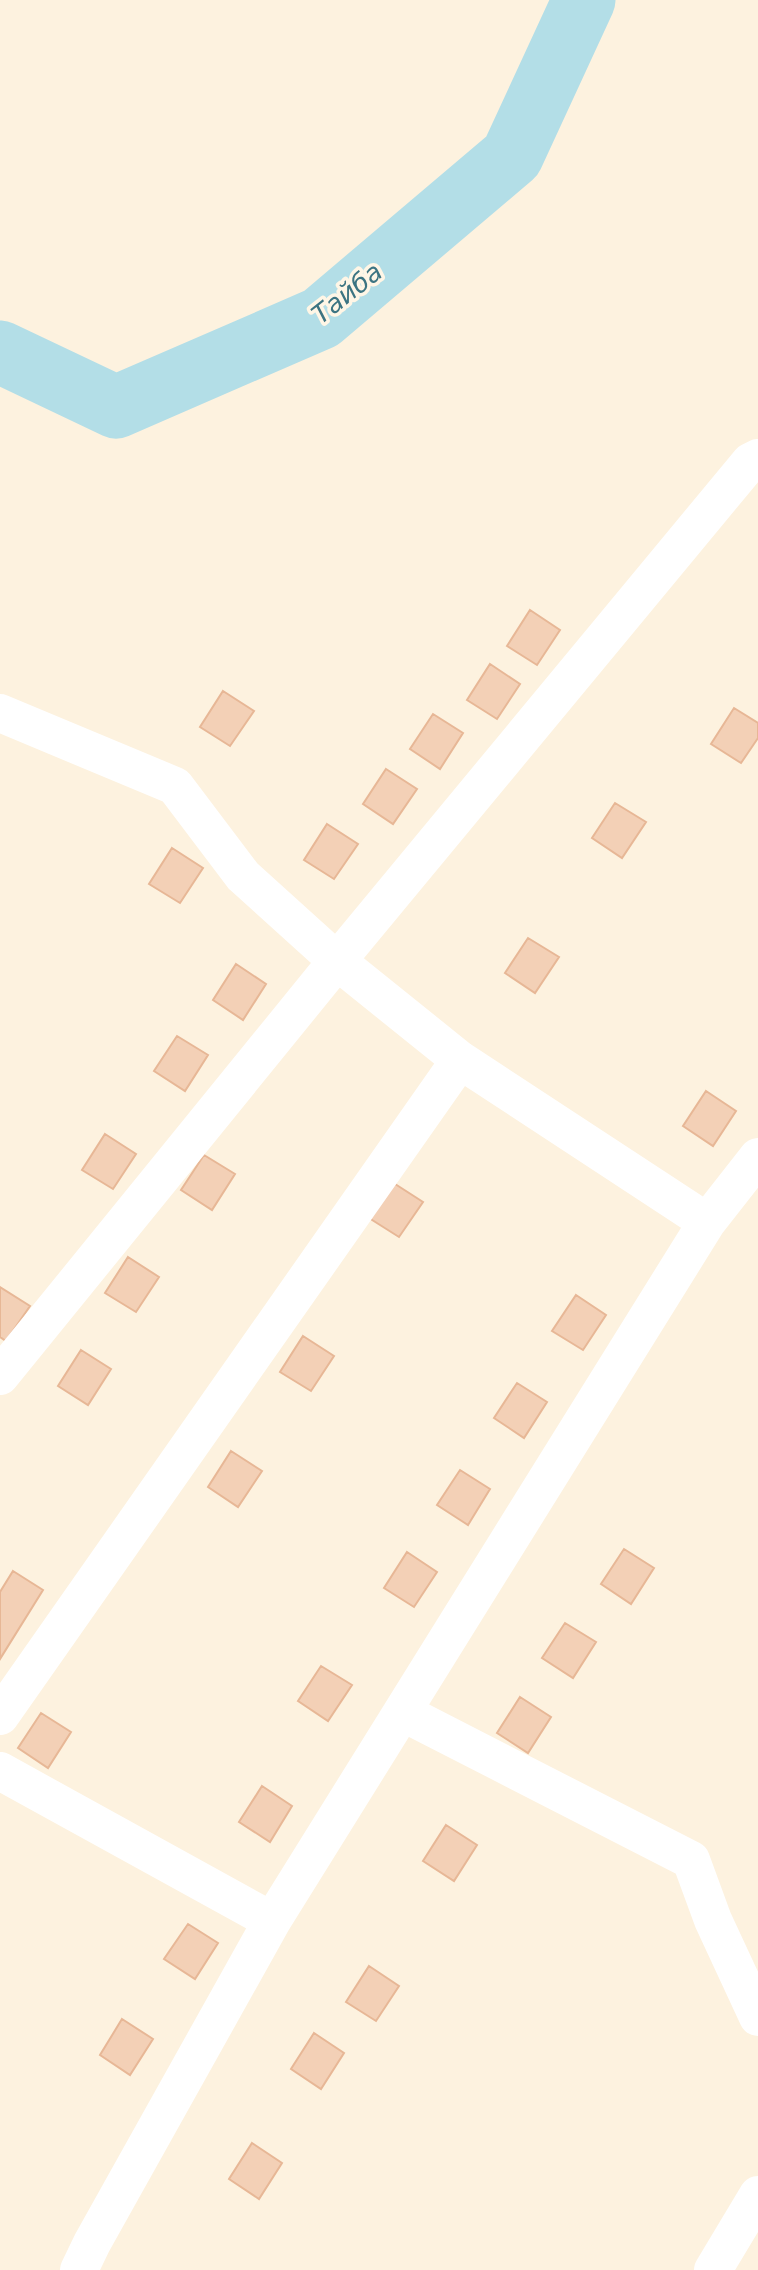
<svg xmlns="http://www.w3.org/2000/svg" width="758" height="2270" font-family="'DejaVu Sans',sans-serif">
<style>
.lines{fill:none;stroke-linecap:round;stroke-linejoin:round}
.river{stroke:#b3dee7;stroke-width:63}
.building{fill:#f3d0b6;stroke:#e7b796;stroke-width:2}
.minor{stroke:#fff;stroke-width:38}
.labels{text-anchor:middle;stroke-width:7;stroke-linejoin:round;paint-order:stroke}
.water-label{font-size:26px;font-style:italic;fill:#3c7482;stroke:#fff6e6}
</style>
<rect width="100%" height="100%" fill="#fdf2df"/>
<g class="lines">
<path class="river" d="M 0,352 L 116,407 L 321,318 L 512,156 L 584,0"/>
</g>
<path class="building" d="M 530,610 L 560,630 L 537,665 L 507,646 Z
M 490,664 L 520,684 L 497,719 L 467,700 Z
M 223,691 L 254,711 L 230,746 L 200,727 Z
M 734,708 L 758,723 L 758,738 L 741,763 L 711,744 Z
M 433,714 L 463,733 L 440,769 L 410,749 Z
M 386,769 L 417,789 L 393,824 L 363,804 Z
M 615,803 L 646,822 L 622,858 L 592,838 Z
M 327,824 L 358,844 L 334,879 L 304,860 Z
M 172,848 L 203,868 L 180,903 L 149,884 Z
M 528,938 L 559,957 L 535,993 L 505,973 Z
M 236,964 L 266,984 L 243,1020 L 213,1000 Z
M 177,1036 L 208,1055 L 185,1091 L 154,1071 Z
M 706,1091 L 736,1111 L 713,1146 L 683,1126 Z
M 105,1134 L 136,1154 L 113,1189 L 82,1170 Z
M 204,1155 L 235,1174 L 212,1210 L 181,1190 Z
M 392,1182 L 423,1202 L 399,1237 L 369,1218 Z
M 128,1257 L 159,1277 L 136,1312 L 105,1293 Z
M 0,1287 L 30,1306 L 6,1341 L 0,1337 Z
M 576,1295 L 606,1315 L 583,1350 L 552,1331 Z
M 303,1336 L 334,1356 L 311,1391 L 280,1372 Z
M 81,1350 L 111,1369 L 88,1405 L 58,1386 Z
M 517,1383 L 547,1402 L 524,1438 L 494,1418 Z
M 231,1451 L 262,1471 L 238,1507 L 208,1487 Z
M 460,1470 L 490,1489 L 468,1525 L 437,1505 Z
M 624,1549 L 654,1568 L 631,1604 L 601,1584 Z
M 407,1552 L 437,1572 L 414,1607 L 384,1588 Z
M 13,1571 L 43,1590 L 0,1659 L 0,1592 Z
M 565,1623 L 596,1642 L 573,1678 L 542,1658 Z
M 321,1666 L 352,1685 L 328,1721 L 298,1701 Z
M 520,1697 L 551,1717 L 528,1753 L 497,1733 Z
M 41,1713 L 71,1732 L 48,1768 L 18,1748 Z
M 262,1786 L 292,1806 L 270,1842 L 239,1822 Z
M 446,1825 L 477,1845 L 454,1881 L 423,1861 Z
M 188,1924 L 218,1943 L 195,1979 L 164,1959 Z
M 369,1966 L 399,1986 L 376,2021 L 346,2002 Z
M 122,2019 L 153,2039 L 130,2075 L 100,2055 Z
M 314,2033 L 344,2053 L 321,2089 L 291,2069 Z
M 252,2143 L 282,2163 L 259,2199 L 229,2179 Z"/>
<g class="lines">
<path class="minor" d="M 0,713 L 175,786 L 243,876 L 337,961 L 750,462 L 758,458
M 0,1376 L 337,961 L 460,1060 L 707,1222
M 402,1712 L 691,1860 L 713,1920 L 758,2017
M 0,1716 L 460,1060
M 0,1771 L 272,1921
M 79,2270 L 92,2243 L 272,1921 L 707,1222 L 758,1157
M 713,2270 L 758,2195"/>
</g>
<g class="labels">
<g class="water-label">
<text transform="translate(347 293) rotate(-38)" y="9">Тайба</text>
</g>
</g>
</svg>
